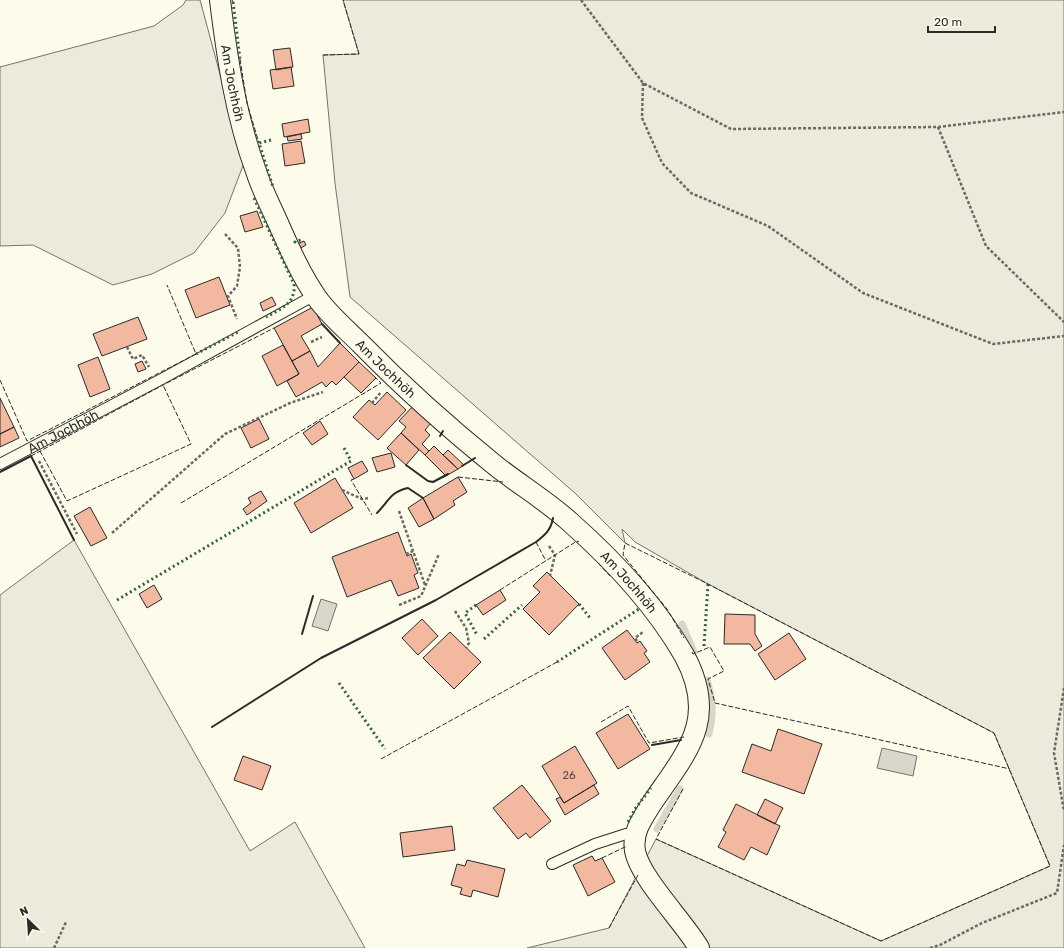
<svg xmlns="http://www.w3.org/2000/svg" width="1064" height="948" font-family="Rubik,sans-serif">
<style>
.green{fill:#ecebdb;stroke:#74746e}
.water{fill:#d8d7c9;stroke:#74746e}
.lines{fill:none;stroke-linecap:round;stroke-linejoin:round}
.stream{stroke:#d8d7c9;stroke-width:7}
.building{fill:#f2b8a0;stroke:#2b2b2b}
.service-casing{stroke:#2b2b2b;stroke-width:12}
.minor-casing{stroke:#2b2b2b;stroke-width:22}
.path{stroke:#6a6964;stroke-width:2.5;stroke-dasharray:3 2;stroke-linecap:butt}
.service{stroke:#fdfbea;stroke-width:10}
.minor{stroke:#fdfbea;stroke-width:20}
.hedge{stroke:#34623c;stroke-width:3;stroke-dasharray:2 3;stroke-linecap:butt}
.fence{stroke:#2b2b2b;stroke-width:1;stroke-dasharray:5 2;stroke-linecap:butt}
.wall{stroke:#2b2b2b;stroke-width:2}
.labels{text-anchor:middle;stroke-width:3;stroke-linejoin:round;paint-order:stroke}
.number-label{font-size:11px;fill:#5d4e48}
.street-label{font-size:13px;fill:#2b2b2b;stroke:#fdfbea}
</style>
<rect width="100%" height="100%" fill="#fdfbea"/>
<path class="green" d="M 186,0 L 200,0 L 244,163 L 225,213 L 194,253 L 152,274 L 113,285 L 33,245 L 0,246 L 0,67 L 154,26 L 183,5 Z
M 343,0 L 1064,0 L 1064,948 L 527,948 L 609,928 L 656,839 L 881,941 L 1050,866 L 994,733 L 708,584 L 635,542 L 622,529 L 625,543 L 576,494 L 350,297 L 335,183 L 323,55 L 359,54 Z
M 74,540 L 250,851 L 295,822 L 365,948 L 0,948 L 0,595 Z"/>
<path class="water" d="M 321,599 L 337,604 L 328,631 L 312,626 Z
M 882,748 L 917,756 L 913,776 L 877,768 Z"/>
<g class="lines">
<path class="stream" d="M 682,624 L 694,652
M 707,680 C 713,700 714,713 709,734
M 657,829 L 680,789"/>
</g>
<path class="building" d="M 290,48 L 293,67 L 276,70 L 273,50 Z
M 291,67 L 294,86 L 273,89 L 270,70 Z
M 308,119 L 310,132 L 284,137 L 282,124 Z
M 301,134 L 302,139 L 288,141 L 287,137 Z
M 301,141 L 305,163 L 285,166 L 282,144 Z
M 257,211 L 263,227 L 245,232 L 240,216 Z
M 304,241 L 306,245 L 299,249 L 297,244 Z
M 219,277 L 230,305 L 196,318 L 185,290 Z
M 272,297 L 276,305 L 263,311 L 260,303 Z
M 313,307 L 322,324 L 301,336 L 310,351 L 292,361 L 274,328 Z
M 138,317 L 147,339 L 102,356 L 93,334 Z
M 340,343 L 359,362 L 336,385 L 332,381 L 326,387 L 322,382 L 296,397 L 287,381 L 299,374 L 292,361 L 310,351 L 318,367 Z
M 283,345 L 299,374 L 277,386 L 262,356 Z
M 98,357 L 110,389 L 90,397 L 78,365 Z
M 142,361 L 146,369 L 138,372 L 135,364 Z
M 359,362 L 376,378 L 361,393 L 344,377 Z
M 387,392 L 406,410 L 378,440 L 353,417 L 369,400 L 375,405 Z
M 0,398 L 14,427 L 0,434 Z
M 413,406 L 431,423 L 425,430 L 430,435 L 422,444 L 429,451 L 425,455 L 401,433 L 406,427 L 399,421 Z
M 259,419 L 269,439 L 251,448 L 241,428 Z
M 320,421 L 328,434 L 312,445 L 303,433 Z
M 14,427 L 19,438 L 0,447 L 0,434 Z
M 401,433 L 419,450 L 406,465 L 387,448 Z
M 434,446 L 443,455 L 458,469 L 446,476 L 425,455 Z
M 448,450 L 464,465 L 458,469 L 443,455 Z
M 391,453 L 395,467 L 377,472 L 372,458 Z
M 362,461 L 368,471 L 354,479 L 348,468 Z
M 458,477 L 467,492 L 453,501 L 455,505 L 434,519 L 423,498 Z
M 335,478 L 353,508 L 311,533 L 294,503 Z
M 261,491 L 267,501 L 247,515 L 243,509 L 251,503 L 248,498 Z
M 423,498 L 434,519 L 419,527 L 408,508 Z
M 90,507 L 107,538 L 91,546 L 74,516 Z
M 398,532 L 407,556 L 411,554 L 418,573 L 414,575 L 419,588 L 398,596 L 391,580 L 347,597 L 332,557 Z
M 547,572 L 579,604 L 549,635 L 523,609 L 540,592 L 533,586 Z
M 154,585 L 162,599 L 147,608 L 139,594 Z
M 500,590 L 506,600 L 483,615 L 476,605 Z
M 725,614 L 755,615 L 755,634 L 762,646 L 755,651 L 750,644 L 724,644 Z
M 422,619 L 438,636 L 418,655 L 402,638 Z
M 627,630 L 637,643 L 640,641 L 647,651 L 644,653 L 650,662 L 625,680 L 602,648 Z
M 450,632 L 481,662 L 454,689 L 423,658 Z
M 789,633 L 806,659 L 775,680 L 758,654 Z
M 628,714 L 650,749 L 618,769 L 596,733 Z
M 778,729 L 822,744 L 804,794 L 742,772 L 752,744 L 771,751 Z
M 575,746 L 597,783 L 564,803 L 542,766 Z
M 243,756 L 271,766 L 262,790 L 234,780 Z
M 522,785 L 551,821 L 530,838 L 526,833 L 518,839 L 493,808 Z
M 594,785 L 599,794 L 565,815 L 556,799 L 560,797 L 564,803 Z
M 765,799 L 783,808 L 775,824 L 757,815 Z
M 736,804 L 780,826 L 767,855 L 751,847 L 744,860 L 718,847 L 726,832 L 723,830 Z
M 452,826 L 455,850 L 403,857 L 400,833 Z
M 592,856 L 595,861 L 602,858 L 615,882 L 588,896 L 573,865 Z
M 467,860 L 505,869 L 498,897 L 473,890 L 471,897 L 460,894 L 462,888 L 451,885 L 457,864 L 465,866 Z"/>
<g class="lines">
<defs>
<g id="service">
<path id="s1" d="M 0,464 L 158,381 L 315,295"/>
<path d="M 552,864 L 595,844 L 626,834 L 635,836"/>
</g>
<g id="minor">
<path id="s2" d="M 220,0 C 227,58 236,117 256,171 C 262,190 271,207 279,225 C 290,250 301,275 317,298 C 329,315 346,329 361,344 C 403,387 449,428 496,466 C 520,485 547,501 570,522 C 613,560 655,605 684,655 C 719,719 687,752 652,803 C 642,819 632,832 635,851 C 640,878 684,922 699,948"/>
</g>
</defs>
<use href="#service" class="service-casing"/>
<use href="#minor" class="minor-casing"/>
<path class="path" d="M 581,0 L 643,83 L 731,129 L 938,127 L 1064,112
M 643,83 L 642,118 L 662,163 L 691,193 L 768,226 L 863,293 L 993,344 L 1064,336
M 938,127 L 986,246 L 1064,322
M 225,234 L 238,248 L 240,267 L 237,286 L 228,296 L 237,319
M 311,342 L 322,337
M 127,347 L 133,359 L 142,355 L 149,367
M 372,403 L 381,392
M 39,461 L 77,534
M 342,490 L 362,499 L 370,498
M 399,511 L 413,551
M 112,533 L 225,434 L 290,403 L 323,392
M 549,546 L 555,555 L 550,576
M 406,554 L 413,551 L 425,585
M 399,605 L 421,596 L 439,554
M 455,611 L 466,628 L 469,643 L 466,648
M 637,641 L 635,638 L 643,632
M 1064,688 L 1054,753 L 1064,811
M 54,948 L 66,922
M 930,948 L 940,945 L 982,923 L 1057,893 L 1064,845"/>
<use href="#service" class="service"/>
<use href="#minor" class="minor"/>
<path class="hedge" d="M 233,2 L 240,59
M 271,140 L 259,143 L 273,187
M 254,198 L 294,284 C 296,303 281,309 266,317
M 295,241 L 295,242 L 303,239
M 196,354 L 240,331
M 117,600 L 351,461 L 344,448
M 579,604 L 590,618
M 476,605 L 465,613 L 477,635
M 484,639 L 522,605
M 704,646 L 708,584
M 557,662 L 639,609
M 339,683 L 385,749
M 628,822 L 635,809 L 651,788"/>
<path class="fence" d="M 232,0 L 233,2
M 323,55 L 359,54 L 343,0
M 240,59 L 247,103 L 259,143
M 0,380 L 27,441 L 196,354 L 167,285
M 40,451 L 67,501 L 191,444 L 163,385
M 31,456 L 163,385 L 274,328
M 406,465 L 428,481 L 433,482 L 446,476
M 458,477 L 503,482
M 354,479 L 351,480 L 372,515
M 181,503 L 381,383 L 375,377
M 536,542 L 546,561
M 598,563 L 610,576
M 500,590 L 577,541 L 579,542
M 692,652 L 693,654 L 710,647 L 724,671 L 708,679 L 715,703 L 1010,769
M 601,722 L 628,706 L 649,743 L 684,737
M 381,759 L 557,662
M 683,789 L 656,839 L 881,941 L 1050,866 L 994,733 L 708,584 L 625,543 L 623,555 L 667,609 L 684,638
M 602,858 L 627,846
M 609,928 L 638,875"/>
<path class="wall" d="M 322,324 L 340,343
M 440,436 L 443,431
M 406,465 L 428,481 L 433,482 L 448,474
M 462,466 L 475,458
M 0,472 L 31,456 L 74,540
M 377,513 C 389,501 390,492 408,488 L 423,498
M 302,634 L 313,596
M 212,727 L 321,658 L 436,600 L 536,542 C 545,535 551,530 553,518
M 652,745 L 681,740"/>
</g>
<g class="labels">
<g class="number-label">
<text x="569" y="779">26</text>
</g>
<g class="street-label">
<text dy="5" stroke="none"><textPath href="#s2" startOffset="84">Am Jochhöh</textPath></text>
<text dy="5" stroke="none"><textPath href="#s2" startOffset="415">Am Jochhöh</textPath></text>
<text dy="5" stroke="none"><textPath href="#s1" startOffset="71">Am Jochhöh</textPath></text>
<text dy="5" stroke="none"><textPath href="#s2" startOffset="739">Am Jochhöh</textPath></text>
</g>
</g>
<g transform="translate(28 920) rotate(335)" stroke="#fdfbea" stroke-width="3" paint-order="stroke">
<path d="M0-3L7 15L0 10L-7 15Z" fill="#2b2b2b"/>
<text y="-6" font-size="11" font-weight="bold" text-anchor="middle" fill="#2b2b2b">N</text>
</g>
<path d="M928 26v6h67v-6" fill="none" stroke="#2b2b2b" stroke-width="2"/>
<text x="934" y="26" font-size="12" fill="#2b2b2b" stroke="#fdfbea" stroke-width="3" paint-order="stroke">20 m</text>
</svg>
